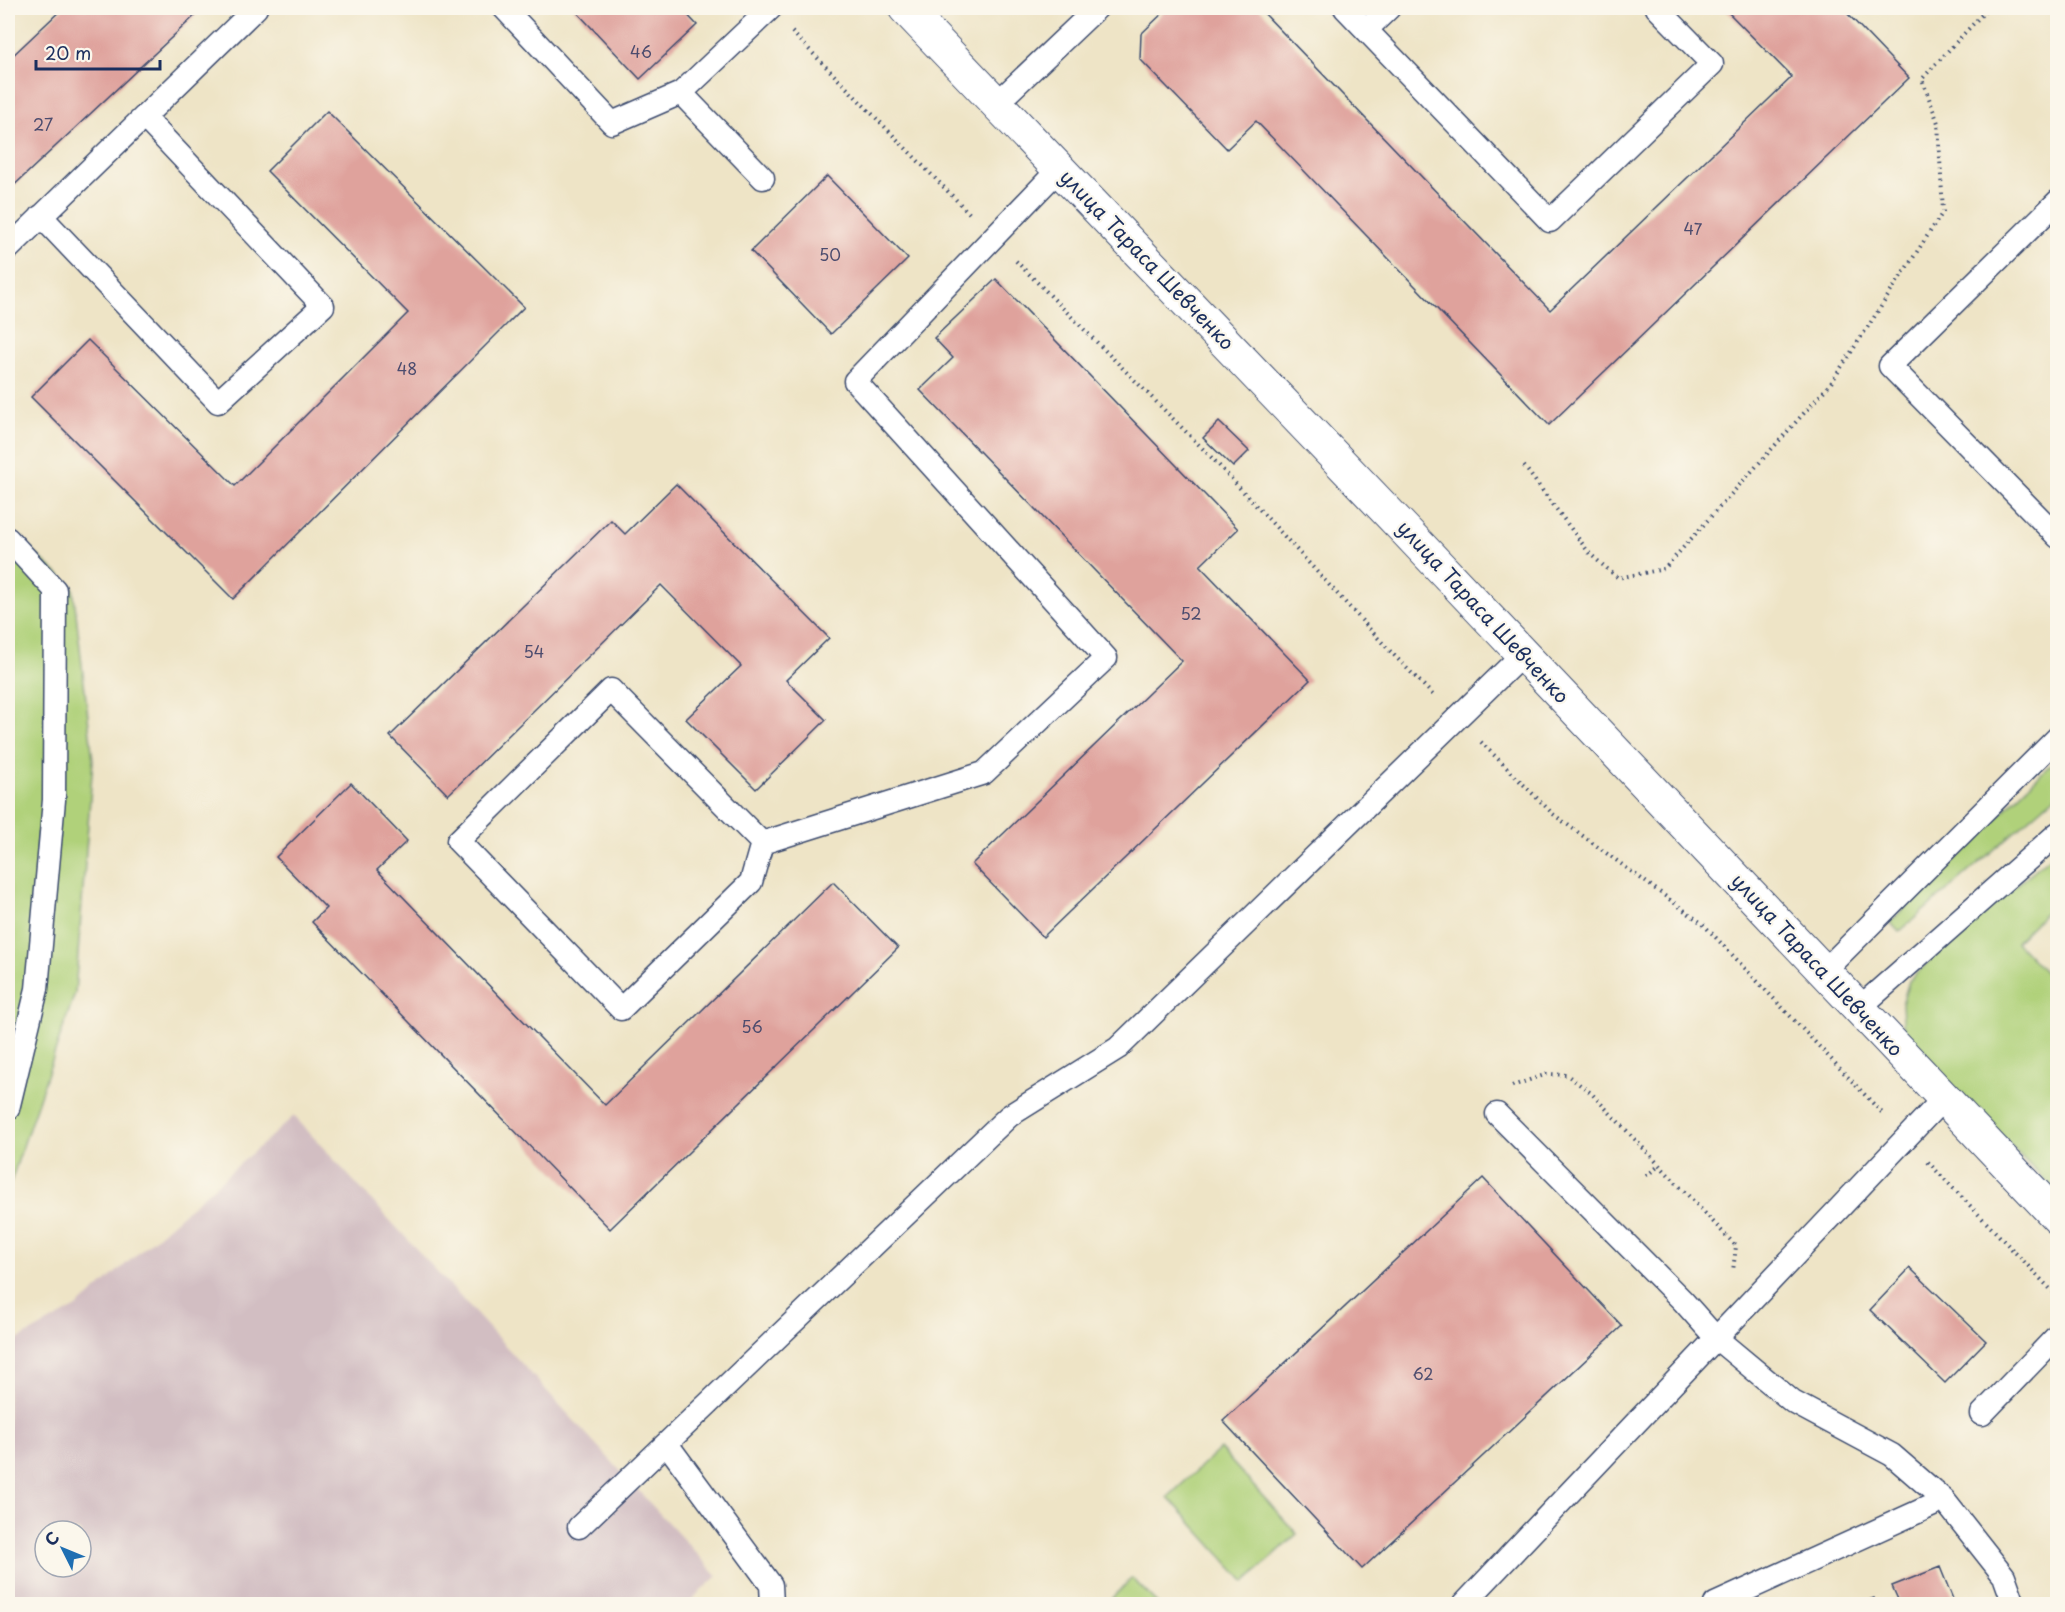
<svg xmlns="http://www.w3.org/2000/svg" width="2065" height="1612" font-family="'Playpen Sans',sans-serif">
<style>
.industrial{fill:#d2bec2;fill-rule:evenodd}
.green{fill:#b0d17a;stroke:#66806c;stroke-width:1.5}
.building{fill:#dfa29c}
.lines{fill:none;stroke-linecap:round;stroke-linejoin:round}
.service-casing{stroke:#3b4a6e;stroke-width:25}
.secondary-casing{stroke:#3b4a6e;stroke-width:35}
.path{stroke:#3b4a6e;stroke-width:4;stroke-dasharray:1.5 4.5;stroke-linecap:butt}
.service{stroke:#fff;stroke-width:22}
.secondary{stroke:#fff;stroke-width:33}
.labels{text-anchor:middle;stroke-width:4.5;stroke-linejoin:round;paint-order:stroke}
.number-label{font-size:16px;fill:#4c4c6e}
.street-label{font-size:20px;fill:#1b2f5e;stroke:#fbf7ec}
</style>
<rect width="100%" height="100%" fill="#fbf7ec"/>
<filter id="ink" filterUnits="userSpaceOnUse"><feTurbulence type="fractalNoise" baseFrequency=".0167" numOctaves="2"/><feDisplacementMap in="SourceGraphic" scale="12" xChannelSelector="R" yChannelSelector="G"/><feConvolveMatrix kernelMatrix="1 2 1 2 8 2 1 2 1" color-interpolation-filters="sRGB"/></filter>
<filter id="wash" filterUnits="userSpaceOnUse"><feTurbulence type="fractalNoise" baseFrequency=".008" numOctaves="4" result="noise"/><feDisplacementMap in="SourceGraphic" scale="24" xChannelSelector="R" yChannelSelector="G"/><feGaussianBlur stdDeviation="1.35" result="paint"/><feColorMatrix in="noise" values="0 0 0 0 0 0 0 0 0 0 0 0 0 0 0 0 0 1.4 0 .05"/><feComposite in="paint" operator="in"/></filter>
<g filter="url(#wash)">
<rect width="100%" height="100%" fill="#eee4c6"/>
<path class="industrial" d="M 294,1116 L 717,1576 L 687,1604 L 8,1604 L 8,1345 L 77,1307 ZM 45,1531 L 81,1531 L 81,1567 L 45,1567 Z"/>
<path class="green" d="M 8,529 L 73,587 L 93,760 L 75,993 L 8,1190 Z
M 2057,758 L 2057,795 L 1899,932 L 1890,922 Z
M 2057,851 L 2057,901 L 2016,942 L 2057,985 L 2057,1193 L 1904,1038 L 1902,1004 L 1909,981 L 1942,948 Z
M 1220,1449 L 1297,1534 L 1245,1582 L 1168,1497 Z
M 1132,1578 L 1158,1604 L 1106,1604 Z"/>
<g id="blocks">
<path class="building" d="M 63,8 L 203,8 L 8,191 L 8,60 Z
M 573,8 L 681,8 L 697,25 L 640,79 Z
M 1168,8 L 1259,8 L 1550,310 L 1792,77 L 1724,8 L 1842,8 L 1909,78 L 1549,425 L 1256,121 L 1227,149 L 1140,59 L 1141,34 Z
M 327,111 L 524,307 L 233,599 L 31,397 L 88,340 L 235,486 L 408,313 L 267,171 Z
M 827,176 L 908,259 L 831,334 L 751,251 Z
M 996,279 L 1238,529 L 1200,566 L 1310,680 L 1043,937 L 972,864 L 1182,661 L 920,390 L 953,358 L 934,338 Z
M 1219,422 L 1249,451 L 1233,467 L 1203,438 Z
M 676,484 L 829,638 L 786,680 L 826,720 L 756,789 L 686,719 L 741,666 L 661,585 L 448,795 L 390,736 L 611,520 L 625,534 Z
M 351,783 L 407,841 L 377,870 L 605,1105 L 833,882 L 898,948 L 610,1229 L 312,922 L 326,908 L 276,857 Z
M 1483,1178 L 1622,1326 L 1362,1569 L 1223,1421 Z
M 1910,1268 L 1986,1341 L 1945,1383 L 1870,1310 Z
M 1940,1567 L 1955,1604 L 1900,1604 L 1892,1586 Z
M 1874,1598 L 1877,1604 L 1858,1604 Z"/>
</g>
</g>
<g filter="url(#ink)">
<use href="#blocks" fill-opacity="0" stroke="#3b4a6e" stroke-width="1.5"/>
<g class="lines">
<defs>
<path id="service" d="M 504,8 L 612,123 L 681,93
M 1345,8 L 1550,221 L 1712,64 L 1657,8
M 1366,30 L 1389,8
M 997,103 L 1097,8
M 763,178 L 681,93 L 771,8
M 2058,201 L 1890,366 L 2058,537
M 41,216 L 218,402 L 323,306 L 144,117
M 8,249 L 256,8
M 8,539 L 55,590 L 54,800 L 37,989 L 8,1109
M 762,843 L 751,882 L 621,1009 L 458,841 L 611,690 L 762,843 L 984,773 L 1106,658 L 855,381 L 1060,168
M 1823,972 L 2058,737
M 1858,1009 L 2058,833
M 1497,1114 L 1683,1301 L 1716,1338 L 1793,1402 L 1892,1455 L 1944,1500 L 2004,1576 L 2014,1604
M 1982,1414 L 2058,1335
M 667,1444 L 771,1585 L 772,1604
M 579,1527 L 1009,1116 L 1118,1048 L 1523,654
M 1464,1604 L 1943,1099
M 1715,1604 L 1944,1500"/>
<path id="secondary" d="M 905,8 L 1403,528 L 2058,1218"/>
</defs>
<use href="#service" class="service-casing"/>
<use href="#secondary" class="secondary-casing"/>
<path class="path" d="M 792,32 L 971,215
M 1016,261 L 1213,459 L 1390,651 L 1433,695
M 1524,466 L 1590,554 L 1618,578 L 1664,569 L 1831,383 L 1943,212 L 1938,123 L 1922,79 L 1988,8
M 1481,742 L 1553,814 L 1703,924 L 1884,1115
M 1512,1086 L 1547,1074 L 1567,1075 L 1591,1093 L 1736,1246 L 1733,1271
M 1928,1162 L 2058,1297
M 1646,1176 L 1660,1165"/>
<use href="#service" class="service"/>
<use href="#secondary" class="secondary"/>
</g>
</g>
<g class="labels">
<g class="number-label">
<text x="641" y="58">46</text>
<text x="43" y="131">27</text>
<text x="1693" y="235">47</text>
<text x="830" y="261">50</text>
<text x="407" y="375">48</text>
<text x="1191" y="620">52</text>
<text x="534" y="658">54</text>
<text x="752" y="1033">56</text>
<text x="1423" y="1380">62</text>
</g>
<g class="street-label">
<text transform="translate(1147 260) rotate(46)" y="7">улица Тараса Шевченко</text>
<text transform="translate(1483 612) rotate(47)" y="7">улица Тараса Шевченко</text>
<text transform="translate(1817 965) rotate(47)" y="7">улица Тараса Шевченко</text>
</g>
</g>
<rect width="2065" height="1612" fill="none" stroke="#fbf7ec" stroke-width="30"/>
<g transform="translate(63 1549) rotate(313)"><circle r="28" fill="#fbf7ec" stroke="#a1a7b3" stroke-width="1.5"/>
<path d="M0-4.5L10 22L0 15L-10 22Z" fill="#1f6fb2"/>
<text y="-9" font-size="16" font-weight="bold" text-anchor="middle" fill="#1b2f5e">С</text>
</g>
<path d="M36 60v9h124v-9" fill="none" stroke="#1b2f5e" stroke-width="3"/>
<text x="45" y="60" font-size="18" fill="#1b2f5e" stroke="#fbf7ec" stroke-width="4.5" paint-order="stroke">20 m</text>
</svg>
